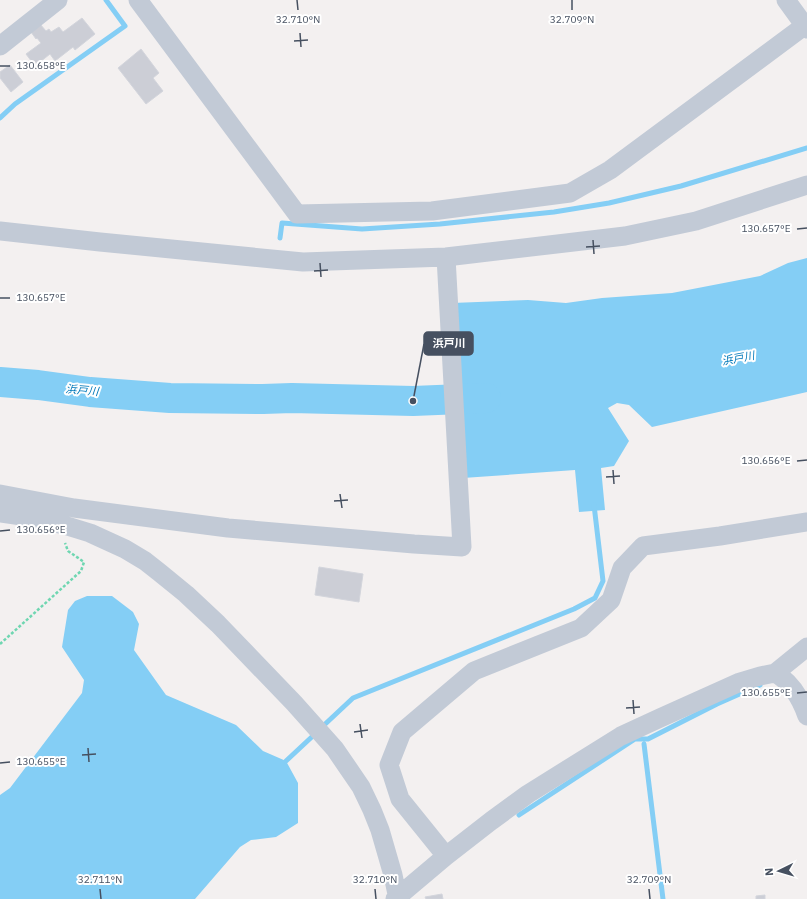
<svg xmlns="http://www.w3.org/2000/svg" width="807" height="899" font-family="'IBM Plex Sans','Noto Sans JP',sans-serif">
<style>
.water{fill:#84cef5}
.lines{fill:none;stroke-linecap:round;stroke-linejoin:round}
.stream{stroke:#84cef5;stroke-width:5}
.river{stroke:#84cef5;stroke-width:30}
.building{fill:#ccced6;stroke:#d3d5dc}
.path{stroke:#6fd6b1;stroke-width:2.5;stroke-dasharray:3 2;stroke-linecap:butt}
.minor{stroke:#c2cad6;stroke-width:19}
.ticks{fill:none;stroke:#465060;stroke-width:1.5}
.labels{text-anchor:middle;stroke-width:4;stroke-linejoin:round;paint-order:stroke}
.water-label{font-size:11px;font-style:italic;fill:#0078b9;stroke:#fff}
.ticks-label{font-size:10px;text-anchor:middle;fill:#465060;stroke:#fff;stroke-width:4;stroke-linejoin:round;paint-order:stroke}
.leader{fill:none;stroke:#465060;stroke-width:1.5}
.callout-dot{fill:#465060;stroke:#fff;stroke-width:1.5}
.callout{fill:#465060;stroke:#465060;stroke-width:1.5}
.callout-label{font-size:11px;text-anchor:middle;font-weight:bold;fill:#fff}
</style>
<rect width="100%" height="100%" fill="#f3f0f0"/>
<path class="water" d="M 807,258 L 807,392 L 652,427 L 629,405 L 617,403 L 608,408 L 629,441 L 614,466 L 601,468 L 605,510 L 579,512 L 575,470 L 463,478 L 452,303 L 528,300 L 566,303 L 602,298 L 672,293 L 760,276 L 788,263 Z
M 87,596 L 112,596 L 133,612 L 139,624 L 134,650 L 166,695 L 236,725 L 263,751 L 286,761 L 298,783 L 298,823 L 276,837 L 251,840 L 240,847 L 195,899 L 0,899 L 0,795 L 10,788 L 82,693 L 84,680 L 62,647 L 68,610 L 75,601 Z"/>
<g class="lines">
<path class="stream" d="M 0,118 L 15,104 L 125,26 L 106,0
M 280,238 L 282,223 L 362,229 L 440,224 L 554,212 L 609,203 L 681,186 L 807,148
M 322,727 L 353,698 L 574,609 L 595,598 L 603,581 L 594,505
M 644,744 L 663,899
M 286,761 L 316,733
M 519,815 L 635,739 L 648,739 L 717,704 L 760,685"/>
<path class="river" d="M 0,382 L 38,385 L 90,392 L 170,398 L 263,399 L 292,398 L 413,401 L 486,398"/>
</g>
<path class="building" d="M 82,18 L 95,34 L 75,50 L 73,47 L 55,61 L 50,54 L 35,66 L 26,54 L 41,43 L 37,38 L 36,39 L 31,32 L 40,24 L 46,31 L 49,29 L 51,32 L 59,27 L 63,32 Z
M 141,49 L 159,73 L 153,78 L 163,91 L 146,104 L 118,68 Z
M 10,65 L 23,82 L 11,92 L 0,78 L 0,72 Z
M 319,567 L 363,574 L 359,602 L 315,595 Z
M 442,894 L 443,899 L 426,899 L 425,897 Z
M 765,895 L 765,899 L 756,899 L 756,896 Z"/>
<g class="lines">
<path class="path" d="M 0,644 L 81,571 L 84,562 L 68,551 L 65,543"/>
<path class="minor" d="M 138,0 L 297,214 L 432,211 L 570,193 L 610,170 L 807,24
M 786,0 L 807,29
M 0,46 L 58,0
M 0,231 L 100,242 L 303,262 L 446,257 L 625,236 L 696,221 L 807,185
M 0,494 L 74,508 L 228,528 L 414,544 L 462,547 L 446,257
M 0,513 L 22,516 L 64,525 L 90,533 L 125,549 L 145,561 L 159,572 L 186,594 L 218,624 L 294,703 L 335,749 L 361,787 L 372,810 L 380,830 L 393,875 L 398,899
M 775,673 L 807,647
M 446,856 L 400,799 L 389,765 L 402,732 L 474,671 L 581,628 L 611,600 L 622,568 L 643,546 L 720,536 L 807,522
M 395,899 L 446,856 L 491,821 L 528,794 L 621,736 L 660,718 L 740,682 L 760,676 L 775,673 C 791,682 801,699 807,716"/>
</g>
<path class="ticks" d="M 297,0 L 298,10M 572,0 L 572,10M 300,33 L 301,47M 294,41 L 308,40M 0,66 L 10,66M 797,229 L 807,228M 593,240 L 594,254M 586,247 L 600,246M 320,263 L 321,277M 314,271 L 328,270M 0,298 L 10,298M 797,461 L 807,460M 613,470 L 614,484M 606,477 L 620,476M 340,494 L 342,508M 334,501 L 348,500M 0,531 L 10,530M 797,693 L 807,692M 633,700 L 634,714M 626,708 L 640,707M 360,724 L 362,738M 354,732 L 368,730M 88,748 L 89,762M 82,755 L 96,754M 0,763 L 10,762M 100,889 L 101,899M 375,889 L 376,899M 649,889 L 650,899"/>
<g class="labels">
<g class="water-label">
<text transform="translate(738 358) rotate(-11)" y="4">浜戸川</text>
<text transform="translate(82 390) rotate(5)" y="4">浜戸川</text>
</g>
</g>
<g class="ticks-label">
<text x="298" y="23">32.710°N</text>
<text x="572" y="23">32.709°N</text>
<text x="41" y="69">130.658°E</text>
<text x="766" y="232">130.657°E</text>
<text x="41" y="301">130.657°E</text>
<text x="766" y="464">130.656°E</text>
<text x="41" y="533">130.656°E</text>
<text x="766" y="696">130.655°E</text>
<text x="41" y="765">130.655°E</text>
<text x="100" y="883">32.711°N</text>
<text x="375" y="883">32.710°N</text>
<text x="649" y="883">32.709°N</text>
</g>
<path class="leader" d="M413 401L424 344"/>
<circle class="callout-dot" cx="413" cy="401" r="4"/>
<rect class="callout" x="424" y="332" width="49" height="23" rx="4"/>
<g class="callout-label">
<text x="449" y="347">浜戸川</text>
</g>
<g transform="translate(779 871) rotate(265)" stroke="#ffffff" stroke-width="3" paint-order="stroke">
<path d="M0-3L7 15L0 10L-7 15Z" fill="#465060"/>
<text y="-6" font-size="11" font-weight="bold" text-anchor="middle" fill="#465060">N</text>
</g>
</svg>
